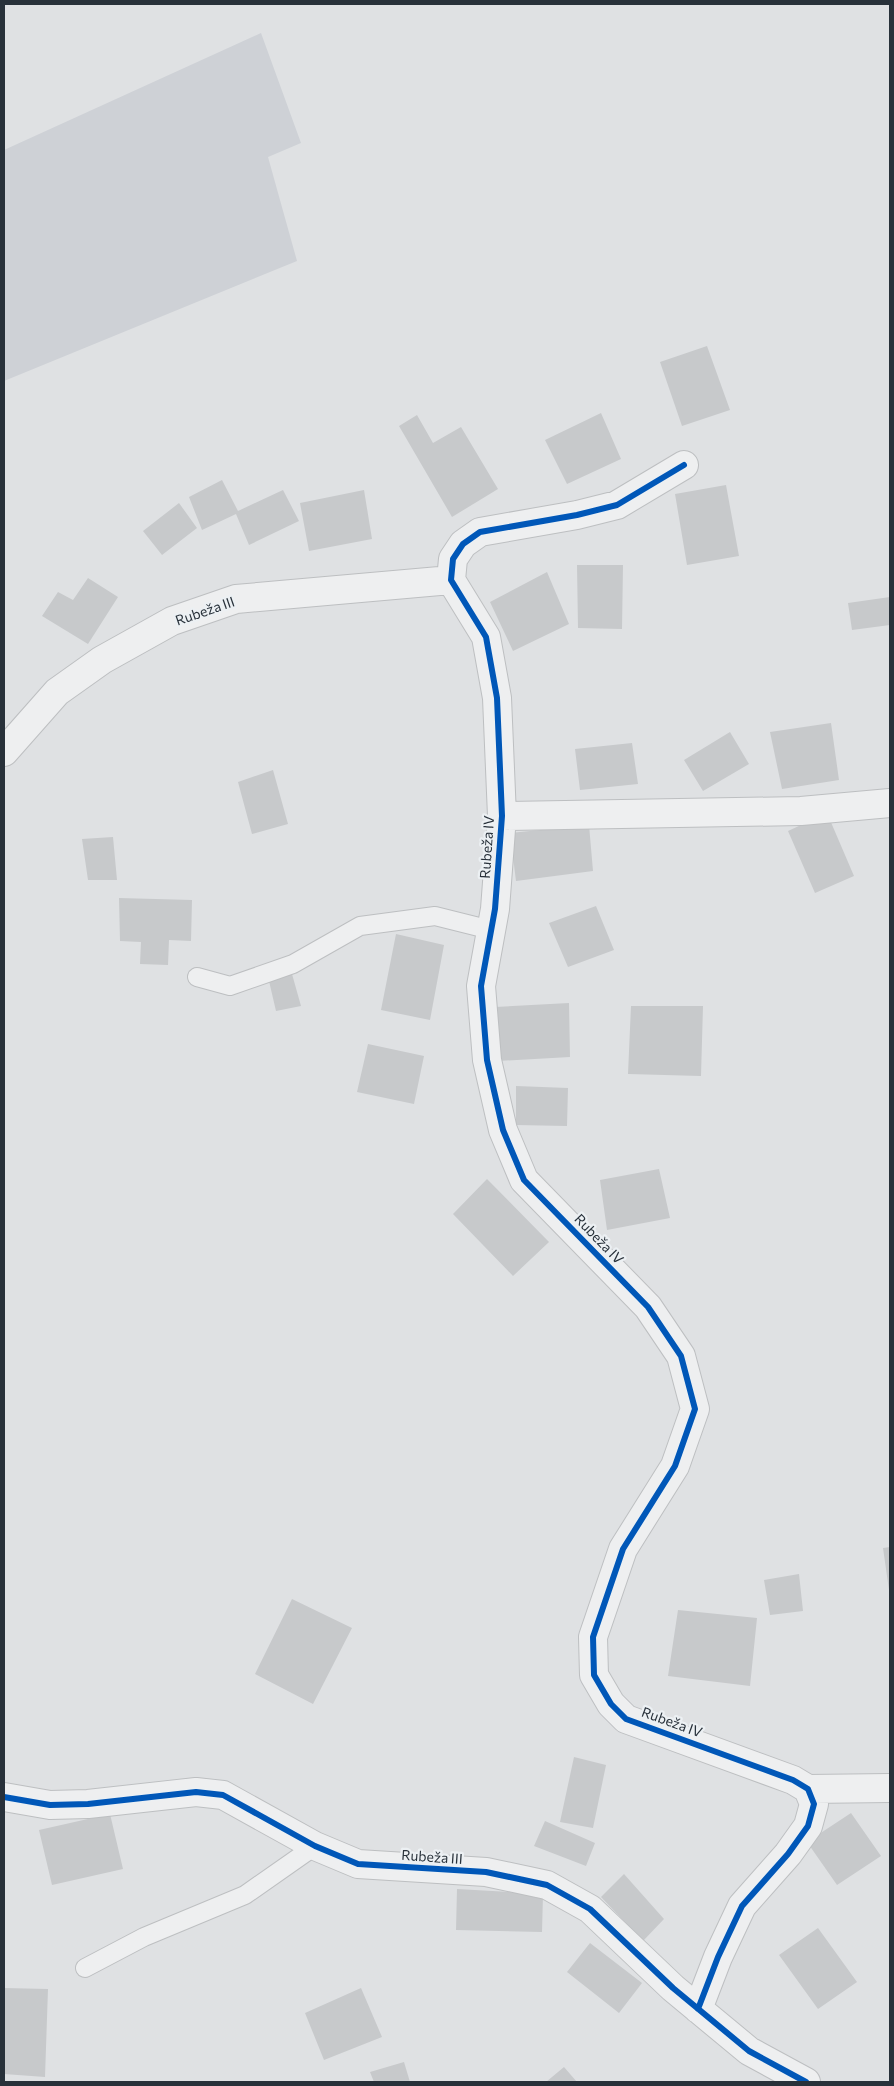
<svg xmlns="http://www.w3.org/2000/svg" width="894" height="2086" font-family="Commissioner,sans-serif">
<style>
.built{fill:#ced1d6}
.building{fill:#c7c9cb}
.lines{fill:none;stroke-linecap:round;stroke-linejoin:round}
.lane-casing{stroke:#bdbfc1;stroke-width:20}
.street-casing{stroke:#bdbfc1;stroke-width:30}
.lane{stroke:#eeeff0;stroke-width:18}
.street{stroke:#eeeff0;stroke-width:28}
.cycleway-casing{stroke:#ecf0f3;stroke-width:9}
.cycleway{stroke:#0057b8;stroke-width:6}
.labels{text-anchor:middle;stroke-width:4.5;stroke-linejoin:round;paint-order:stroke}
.street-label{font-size:14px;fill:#28313a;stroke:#ecf0f3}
</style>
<rect width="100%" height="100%" fill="#dfe1e3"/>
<path class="built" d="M 261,33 L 301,143 L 268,157 L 297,261 L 4,381 L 4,150 Z"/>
<path class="building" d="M 707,346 L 730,410 L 682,426 L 660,362 Z
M 601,413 L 621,459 L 567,484 L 545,440 Z
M 417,415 L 433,443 L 461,427 L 498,489 L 452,517 L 399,426 Z
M 222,480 L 238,511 L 283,490 L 299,521 L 249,545 L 236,514 L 202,530 L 189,497 Z
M 726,485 L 739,556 L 687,565 L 675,494 Z
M 364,490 L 372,539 L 309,551 L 300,503 Z
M 179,503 L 197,528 L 162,555 L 143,531 Z
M 577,565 L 623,565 L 622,629 L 578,628 Z
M 547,572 L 569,624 L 513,651 L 490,602 Z
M 88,578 L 118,597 L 88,644 L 42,616 L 58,592 L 73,600 Z
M 890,597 L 890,625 L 852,630 L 848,603 Z
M 831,723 L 839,780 L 782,789 L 770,732 Z
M 730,732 L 749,764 L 703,791 L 684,760 Z
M 632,743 L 638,784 L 580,790 L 575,749 Z
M 273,770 L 288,824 L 252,834 L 238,782 Z
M 827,813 L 854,876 L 815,893 L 788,831 Z
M 589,825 L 593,871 L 516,881 L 510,833 Z
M 113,837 L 117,880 L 88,880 L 82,839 Z
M 119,898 L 192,900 L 191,941 L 169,940 L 168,965 L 140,964 L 141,942 L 120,941 Z
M 596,906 L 614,950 L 568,967 L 549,923 Z
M 396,934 L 444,945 L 430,1020 L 381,1010 Z
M 292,974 L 301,1006 L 276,1011 L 269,981 Z
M 569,1003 L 570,1057 L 497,1061 L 495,1007 Z
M 631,1006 L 703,1006 L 701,1076 L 628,1074 Z
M 368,1044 L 424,1056 L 414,1104 L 357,1092 Z
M 516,1086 L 568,1088 L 567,1126 L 516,1125 Z
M 659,1169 L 670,1218 L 607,1230 L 600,1180 Z
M 487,1179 L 549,1242 L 513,1276 L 453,1214 Z
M 890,1547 L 890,1590 L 889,1590 L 883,1548 Z
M 799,1574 L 803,1611 L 770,1615 L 764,1580 Z
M 292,1599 L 352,1628 L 313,1704 L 255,1674 Z
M 678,1610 L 757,1618 L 750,1686 L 668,1676 Z
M 574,1757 L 606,1765 L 593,1828 L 560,1822 Z
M 851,1813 L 881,1856 L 837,1885 L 807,1842 Z
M 110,1814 L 123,1869 L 52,1885 L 39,1830 Z
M 545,1821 L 595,1843 L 586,1866 L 534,1846 Z
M 624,1874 L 664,1919 L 643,1941 L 601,1897 Z
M 457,1889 L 543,1894 L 542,1932 L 456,1930 Z
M 818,1928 L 857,1982 L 818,2009 L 779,1955 Z
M 590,1943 L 642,1983 L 619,2013 L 567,1972 Z
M 4,1988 L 48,1989 L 45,2077 L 4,2074 Z
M 361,1988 L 382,2037 L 324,2060 L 305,2013 Z
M 404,2062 L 410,2082 L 374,2082 L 370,2072 Z
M 564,2067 L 577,2082 L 546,2082 Z"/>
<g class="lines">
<defs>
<path id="lane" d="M 197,977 L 230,986 L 293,964 L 360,926 L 435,916 L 491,930
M 85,1968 L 144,1937 L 245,1895 L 315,1846"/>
<path id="street" d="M 684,465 L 617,505 L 577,515 L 480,532 L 463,544 L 453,559 L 451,580 L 486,637 L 497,698 L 502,816 L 495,909 L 481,986 L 487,1060 L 503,1130 L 524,1180 L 648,1307 L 681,1356 L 695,1409 L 675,1466 L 623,1549 L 593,1637 L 594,1675 L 611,1704 L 626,1719 L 793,1780 L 808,1789 L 814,1804 L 808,1826 L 788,1854 L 742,1906 L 718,1957 L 698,2009
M 4,752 L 57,692 L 102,660 L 172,621 L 236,599 L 451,580
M 502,816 L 801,811 L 890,803
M 808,1789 L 890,1788
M 4,1797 L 50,1805 L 88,1804 L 196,1792 L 223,1795 L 315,1846 L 358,1864 L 486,1872 L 547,1885 L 590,1909 L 673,1988 L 749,2051 L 806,2082"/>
</defs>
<use href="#lane" class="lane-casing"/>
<use href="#street" class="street-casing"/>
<use href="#lane" class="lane"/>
<use href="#street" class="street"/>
<defs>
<path id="cycleway" d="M 684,465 L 617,505 L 577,515 L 480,532 L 463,544 L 453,559 L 451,580 L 486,637 L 497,698 L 502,816 L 495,909 L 481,986 L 487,1060 L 503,1130 L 524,1180 L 648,1307 L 681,1356 L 695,1409 L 675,1466 L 623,1549 L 593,1637 L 594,1675 L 611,1704 L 626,1719 L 793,1780 L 808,1789 L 814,1804 L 808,1826 L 788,1854 L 742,1906 L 718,1957 L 698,2009
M 4,1797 L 50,1805 L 88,1804 L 196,1792 L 223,1795 L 315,1846 L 358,1864 L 486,1872 L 547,1885 L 590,1909 L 673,1988 L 749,2051 L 806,2082"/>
</defs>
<use href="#cycleway" class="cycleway-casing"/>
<use href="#cycleway" class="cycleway"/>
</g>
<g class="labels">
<g class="street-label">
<text transform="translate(205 611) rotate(-19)" y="5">Rubeža III</text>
<text transform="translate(487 847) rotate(-86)" y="5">Rubeža IV</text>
<text transform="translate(599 1239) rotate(46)" y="5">Rubeža IV</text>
<text transform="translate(672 1722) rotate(20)" y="5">Rubeža IV</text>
<text transform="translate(432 1857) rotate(4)" y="5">Rubeža III</text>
</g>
</g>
<rect width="894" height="2086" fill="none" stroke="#28313a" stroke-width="10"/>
</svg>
